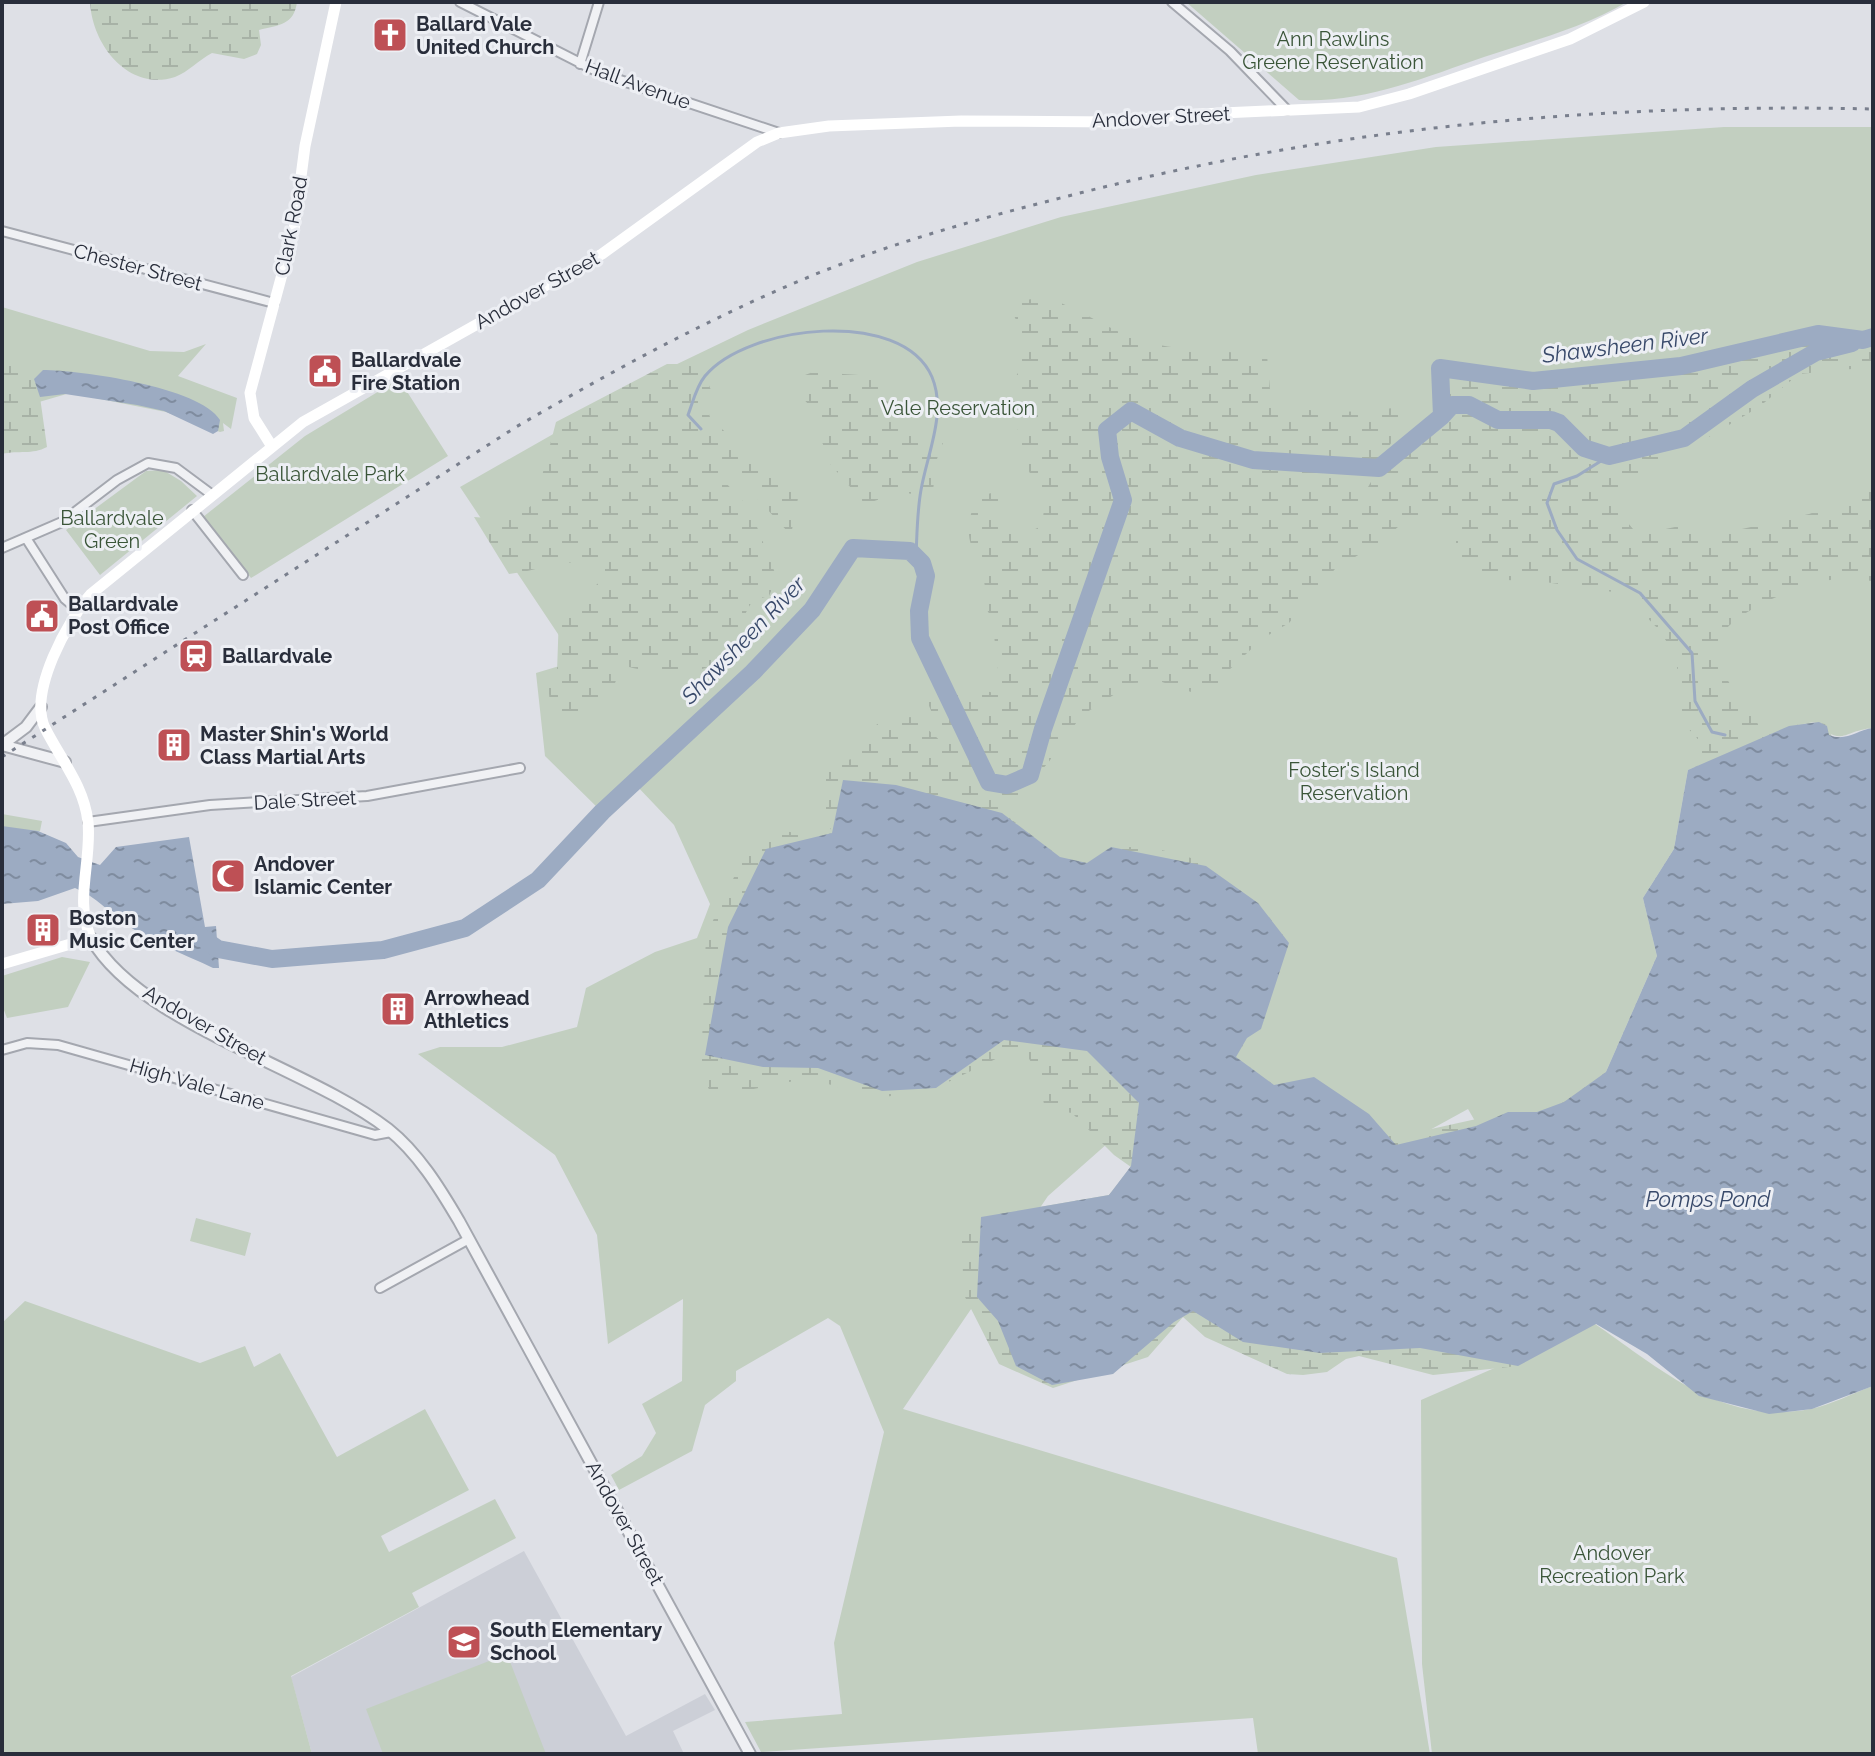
<svg xmlns="http://www.w3.org/2000/svg" width="1875" height="1756" font-family="Raleway,sans-serif">
<style>
.built{fill:#cccfd7}
.green{fill:#c2cfc0}
.wetland{fill:url(#wetland-marsh);fill-rule:evenodd}
.water{fill:url(#water-ripples)}
.lines{fill:none;stroke-linecap:round;stroke-linejoin:round}
.stream{stroke:#9cabc2;stroke-width:3}
.river{stroke:#9cabc2;stroke-width:18}
.minor-casing{stroke:#a4a7af;stroke-width:12}
.tertiary-casing{stroke:#a4a7af;stroke-width:14}
.minor{stroke:#f0f1f4;stroke-width:8}
.tertiary{stroke:#f0f1f4;stroke-width:10}
.secondary{stroke:#fff;stroke-width:11}
.rail{stroke:#797f8d;stroke-width:3;stroke-dasharray:4 8;stroke-linecap:butt}
.labels{text-anchor:middle;stroke-width:6;stroke-linejoin:round;paint-order:stroke}
.poi-label{font-size:20px;font-weight:bold;fill:#292e3b;stroke:#edeff4;text-anchor:start}
.park-label{font-size:20px;fill:#3a5538;stroke:#edeff4}
.street-label{font-size:20px;fill:#292e3b;stroke:#edeff4}
.water-label{font-size:22px;font-style:italic;fill:#38496a;stroke:#edeff4}
</style>
<defs>
<pattern id="wetland-marsh" width="20" height="14" patternUnits="userSpaceOnUse" patternTransform="scale(2)"><rect width="20" height="14" fill="#c2cfc0"/><path d="M1 5h8M5 5V1M11 12h8M15 12V8" fill="none" stroke="#a7b2a6"/></pattern>
<pattern id="water-ripples" width="26" height="14" patternUnits="userSpaceOnUse" patternTransform="scale(2)"><rect width="26" height="14" fill="#9cabc2"/><path d="M2 4q2-2 4 0t4 0M15 11q2-2 4 0t4 0" fill="none" stroke="#7f8c9f"/></pattern>
</defs>
<rect width="100%" height="100%" fill="#dee0e6"/>
<path class="built" d="M 524,1551 L 626,1736 L 705,1694 L 715,1710 L 673,1731 L 684,1754 L 312,1754 L 291,1677 Z"/>
<path class="green" d="M 1186,2 L 1627,2 C 1582,28 1532,41 1484,57 C 1423,78 1364,103 1299,100 Z
M 1724,127 L 1873,127 L 1873,728 C 1841,731 1844,748 1814,722 L 1798,725 L 1688,770 L 1674,849 L 1643,898 L 1657,956 L 1606,1072 L 1559,1266 L 1468,1109 L 1355,1171 L 1185,1075 L 1048,1196 L 903,1409 L 1397,1558 L 1430,1754 L 1258,1754 L 1253,1718 L 761,1752 L 745,1722 L 842,1714 L 834,1643 L 884,1432 L 840,1326 L 828,1318 L 736,1371 L 736,1381 L 705,1405 L 692,1451 L 619,1490 L 611,1475 L 642,1456 L 656,1433 L 642,1404 L 682,1381 L 683,1299 L 608,1344 L 597,1235 L 555,1155 L 418,1054 L 440,1047 L 502,1047 L 577,1027 L 586,988 L 655,952 L 697,938 L 710,904 L 674,825 L 635,784 L 602,812 L 545,756 L 536,673 L 576,661 L 460,487 L 673,366 L 748,330 L 917,262 L 1061,217 L 1256,175 L 1436,147 Z
M 2,307 L 150,351 L 184,352 L 206,344 L 178,376 L 237,398 L 231,429 L 223,423 L 224,431 L 220,432 L 166,412 L 70,393 L 39,402 L 2,402 Z
M 399,379 L 448,456 L 251,578 L 203,517 L 305,436 Z
M 163,470 L 181,481 L 197,496 L 100,575 L 66,530 L 146,471 Z
M 2,814 L 42,821 L 40,831 L 2,829 Z
M 62,957 L 90,962 L 68,1007 L 7,1018 L 2,1005 L 2,976 Z
M 196,1218 L 251,1233 L 245,1256 L 190,1241 Z
M 25,1301 L 200,1363 L 245,1346 L 254,1367 L 280,1353 L 337,1457 L 425,1409 L 469,1490 L 381,1536 L 389,1552 L 495,1499 L 516,1538 L 412,1593 L 419,1607 L 291,1676 L 312,1754 L 2,1754 L 2,1323 Z
M 1595,1324 C 1662,1370 1723,1426 1810,1409 C 1831,1405 1853,1393 1873,1386 L 1873,1754 L 1432,1754 L 1422,1664 L 1421,1400 Z
M 507,1654 L 546,1754 L 383,1754 L 366,1709 Z"/>
<path class="wetland" d="M 90,2 L 297,2 C 294,25 279,25 259,30 L 261,45 L 257,54 L 244,59 L 212,53 C 199,60 188,72 175,77 C 129,92 92,45 90,2 Z
M 1044,297 C 1082,308 1115,336 1154,344 C 1190,352 1230,351 1267,355 L 1271,401 C 1307,415 1356,413 1393,408 L 1409,419 L 1361,484 L 1364,494 L 1379,468 L 1442,416 L 1440,368 L 1533,381 L 1681,366 L 1818,334 L 1863,340 L 1873,337 L 1873,367 L 1799,374 L 1759,407 L 1620,490 L 1623,517 L 1638,535 L 1684,525 L 1698,533 L 1733,531 L 1809,514 L 1844,502 L 1873,477 L 1873,581 C 1858,580 1845,577 1830,580 C 1803,584 1714,615 1716,652 C 1718,676 1754,713 1765,736 C 1783,729 1805,719 1825,724 L 1833,738 L 1849,737 L 1873,728 L 1873,930 L 1595,1324 L 1518,1366 L 1433,1375 L 1359,1356 L 1346,1359 L 1327,1372 L 1303,1375 L 1287,1374 L 1205,1337 L 1183,1317 L 1148,1357 L 1053,1388 L 999,1364 L 964,1295 L 961,1231 L 981,1217 L 1109,1195 L 1131,1167 L 1114,1155 L 1072,1113 L 1045,1109 L 1038,1074 L 1028,1057 L 1010,1052 L 936,1088 L 874,1099 L 810,1078 L 712,1097 L 701,1070 L 706,935 L 750,844 L 769,828 L 816,837 L 832,833 L 826,815 L 826,766 L 859,757 L 862,734 L 887,718 L 914,717 L 945,745 L 923,691 L 949,681 L 1001,695 L 992,618 L 985,607 C 992,561 951,548 978,497 L 998,491 L 1002,529 L 1019,536 L 1042,526 L 1045,501 L 1025,464 L 1014,411 L 1012,383 L 1022,366 L 1022,353 L 1013,331 L 1017,322 L 1008,303 ZM 1410,517 L 1433,519 L 1456,532 L 1456,561 L 1488,579 L 1545,582 L 1613,592 L 1636,606 L 1660,631 L 1676,657 L 1683,723 L 1697,738 L 1704,763 L 1688,770 L 1674,849 L 1643,898 L 1657,956 L 1606,1072 L 1564,1102 L 1537,1112 L 1508,1112 L 1395,1137 L 1369,1114 L 1314,1077 L 1274,1085 L 1236,1057 L 1254,1027 L 1289,943 C 1271,920 1255,896 1231,878 C 1200,855 1115,830 1088,863 L 1060,857 L 1003,813 L 1048,763 L 1081,716 L 1132,683 L 1162,682 L 1194,693 L 1214,690 L 1228,671 L 1262,639 L 1289,623 L 1335,569 L 1380,542 Z
M 2,363 L 43,370 L 37,374 L 36,392 L 40,397 L 47,447 C 32,455 19,450 2,454 Z
M 667,364 C 692,364 701,365 711,390 L 705,402 L 711,420 L 799,493 L 791,535 C 768,511 749,487 724,467 L 726,483 L 750,509 L 777,578 L 769,596 L 753,600 C 743,616 737,634 728,650 C 709,682 651,674 622,665 L 610,696 L 587,715 L 566,724 L 551,713 L 548,684 L 557,672 L 559,614 L 605,578 L 605,564 C 571,556 543,570 509,574 L 474,517 L 512,520 L 535,503 L 556,422 Z
M 813,372 L 874,376 C 889,395 889,415 906,435 L 926,434 L 944,440 L 937,459 L 932,498 L 902,492 L 865,504 L 831,465 L 822,442 L 817,414 L 800,395 L 797,378 Z"/>
<path class="water" d="M 43,370 C 79,370 201,387 220,420 L 218,431 L 213,434 L 164,411 L 137,405 L 65,394 L 40,397 L 34,379 Z
M 1819,722 L 1827,726 L 1829,735 C 1846,742 1857,730 1873,728 L 1873,1386 L 1812,1409 L 1769,1414 L 1699,1396 L 1647,1354 L 1596,1324 L 1518,1366 L 1420,1348 L 1320,1353 L 1243,1342 L 1193,1311 L 1174,1322 L 1113,1374 L 1052,1385 L 1016,1366 L 998,1321 L 977,1297 L 981,1217 L 1109,1195 L 1131,1166 L 1139,1103 L 1087,1051 L 1004,1040 L 936,1088 L 882,1091 L 818,1068 L 763,1067 L 705,1055 L 728,927 L 766,849 L 832,833 L 843,780 L 896,785 L 1002,813 L 1060,857 L 1087,863 L 1111,847 L 1206,866 L 1258,903 L 1289,943 L 1261,1029 L 1247,1038 L 1236,1057 L 1274,1085 L 1314,1077 L 1369,1114 L 1396,1145 L 1476,1126 L 1508,1112 L 1537,1112 L 1564,1102 L 1606,1072 L 1657,956 L 1643,898 L 1674,849 L 1688,770 L 1789,726 Z
M 2,826 L 38,831 L 66,843 L 78,857 L 100,865 L 116,847 L 189,837 L 205,927 L 216,926 L 219,968 L 213,968 C 184,954 153,943 127,925 C 108,912 97,897 75,888 L 38,901 L 2,904 Z"/>
<g class="lines">
<path class="stream" d="M 701,429 L 688,415 C 693,402 696,387 705,376 C 747,325 902,307 932,377 C 947,413 927,454 921,490 C 917,512 917,535 916,557
M 1609,456 L 1577,476 L 1554,484 L 1547,503 L 1557,530 L 1577,559 L 1640,593 L 1692,653 L 1695,701 L 1712,732 L 1725,735"/>
<path class="river" d="M 1442,416 L 1452,405 L 1469,405 L 1498,420 L 1551,420 L 1559,423 L 1584,448 L 1609,456 L 1684,438 L 1752,389 L 1816,352 L 1852,343
M 198,935 L 218,949 L 272,959 L 383,950 L 465,928 L 538,880 L 602,812 L 753,672 L 812,610 L 853,548 L 910,551 L 922,563 L 926,576 L 919,611 L 920,638 L 989,782 L 1007,785 L 1030,775 L 1043,729 L 1123,500 L 1110,457 L 1107,430 L 1131,411 L 1180,438 L 1253,460 L 1379,468 L 1442,416 L 1440,368 L 1533,381 L 1681,366 L 1818,334 L 1863,340 L 1873,337"/>
<defs>
<path id="minor" d="M 460,2 L 602,74 L 779,133
M 1172,2 L 1230,51 L 1287,110
M 580,64 L 599,2
M 2,231 L 274,303
M 192,510 L 243,575
M 26,538 L 65,599 L 78,610
M 2,548 L 62,522 L 117,480 L 148,463 L 176,468 L 211,494
M 88,822 L 210,805 L 367,796 L 520,768
M 2,1050 L 27,1043 L 58,1045 L 375,1135 L 391,1132
M 380,1288 L 469,1239"/>
<path id="tertiary" d="M 2,745 L 65,762
M 2,745 L 26,727 L 41,707
M 91,938 C 138,1023 310,1068 388,1129 C 418,1153 439,1187 459,1221 L 750,1754"/>
</defs>
<use href="#minor" class="minor-casing"/>
<use href="#tertiary" class="tertiary-casing"/>
<use href="#minor" class="minor"/>
<use href="#tertiary" class="tertiary"/>
<path class="secondary" d="M 271,445 L 254,418 L 250,393 L 294,230 L 305,146 L 336,2
M 2,964 L 91,938 C 74,901 92,861 88,822 C 84,786 61,760 45,728 C 28,692 68,620 91,594 L 303,422 L 602,254 L 757,142 L 779,133 L 829,126 L 961,121 L 1117,122 L 1178,115 L 1359,107 L 1409,94 L 1570,39 L 1644,2"/>
<path class="rail" d="M 2,757 L 516,427 C 616,369 718,313 826,270 C 910,237 997,214 1084,192 C 1346,126 1604,103 1873,109"/>
</g>
<defs>
<symbol id="church-square" viewBox="-11 -11 22 22"><rect x="-9" y="-9" width="18" height="18" rx="4" fill="#be5055" stroke="#edeff4"/><path d="M-1.2-6h2.4v3.5h3.3v2.4h-3.3V6h-2.4V-.1h-3.3v-2.4h3.3Z" fill="#fff"/></symbol>
<symbol id="civic-square" viewBox="-11 -11 22 22"><rect x="-9" y="-9" width="18" height="18" rx="4" fill="#be5055" stroke="#edeff4"/><path d="M-.6-6.5H3V-4.5H.6V-3L4-1V1h2V6H-6V1h2V-1L-.6-3ZM-1.2 2.5V6h2.4V2.5Z" fill="#fff"/></symbol>
<symbol id="station-square" viewBox="-11 -11 22 22"><rect x="-9" y="-9" width="18" height="18" rx="4" fill="#be5055" stroke="#edeff4"/><path d="M-3-6H3Q5-6 5-4V2Q5 4 3 4L4.5 6H3L1.5 4h-3L-3 6H-4.5L-3 4Q-5 4-5 2V-4Q-5-6-3-6ZM-3.5-4v3h7v-3ZM-3.5 1v1.5H-2V1ZM2 1v1.5H3.5V1Z" fill="#fff"/></symbol>
<symbol id="building-square" viewBox="-11 -11 22 22"><rect x="-9" y="-9" width="18" height="18" rx="4" fill="#be5055" stroke="#edeff4"/><path d="M-4-6H4V6H1V3H-1V6H-4ZM-2.5-4.3h1.7v1.8h-1.7ZM.8-4.3h1.7v1.8H.8ZM-2.5-1h1.7V.8h-1.7ZM.8-1h1.7V.8H.8Z" fill="#fff"/></symbol>
<symbol id="mosque-square" viewBox="-11 -11 22 22"><rect x="-9" y="-9" width="18" height="18" rx="4" fill="#be5055" stroke="#edeff4"/><path d="M3.5-4.9A6 6 0 1 0 3.5 4.9A5 5 0 1 1 3.5-4.9Z" fill="#fff"/></symbol>
<symbol id="school-square" viewBox="-11 -11 22 22"><rect x="-9" y="-9" width="18" height="18" rx="4" fill="#be5055" stroke="#edeff4"/><path d="M0-5L7-2L0 1L-7-2ZM-4 1L0 2.5L4 1V4Q0 6-4 4Z" fill="#fff"/></symbol>
</defs>
<g fill-rule="evenodd">
<use href="#church-square" x="370" y="15" width="40" height="40"/>
<use href="#civic-square" x="305" y="351" width="40" height="40"/>
<use href="#civic-square" x="22" y="596" width="40" height="40"/>
<use href="#station-square" x="176" y="636" width="40" height="40"/>
<use href="#building-square" x="154" y="725" width="40" height="40"/>
<use href="#mosque-square" x="208" y="856" width="40" height="40"/>
<use href="#building-square" x="23" y="910" width="40" height="40"/>
<use href="#building-square" x="378" y="989" width="40" height="40"/>
<use href="#school-square" x="444" y="1622" width="40" height="40"/>
</g>
<g class="labels">
<g class="poi-label">
<text x="416" y="31">Ballard Vale<tspan x="416" dy="23">United Church</tspan></text>
<text x="351" y="367">Ballardvale<tspan x="351" dy="23">Fire Station</tspan></text>
<text x="68" y="611">Ballardvale<tspan x="68" dy="23">Post Office</tspan></text>
<text x="222" y="663">Ballardvale</text>
<text x="200" y="741">Master Shin's World<tspan x="200" dy="23">Class Martial Arts</tspan></text>
<text x="254" y="871">Andover<tspan x="254" dy="23">Islamic Center</tspan></text>
<text x="69" y="925">Boston<tspan x="69" dy="23">Music Center</tspan></text>
<text x="424" y="1005">Arrowhead<tspan x="424" dy="23">Athletics</tspan></text>
<text x="490" y="1637">South Elementary<tspan x="490" dy="23">School</tspan></text>
</g>
<g class="park-label">
<text x="1333" y="46">Ann Rawlins<tspan x="1333" dy="23">Greene Reservation</tspan></text>
<text x="958" y="415">Vale Reservation</text>
<text x="330" y="481">Ballardvale Park</text>
<text x="112" y="525">Ballardvale<tspan x="112" dy="23">Green</tspan></text>
<text x="1354" y="777">Foster's Island<tspan x="1354" dy="23">Reservation</tspan></text>
<text x="1612" y="1560">Andover<tspan x="1612" dy="23">Recreation Park</tspan></text>
</g>
<g class="street-label">
<text transform="translate(638 84) rotate(20)" y="7">Hall Avenue</text>
<text transform="translate(1161 117) rotate(-3)" y="7">Andover Street</text>
<text transform="translate(291 226) rotate(-79)" y="7">Clark Road</text>
<text transform="translate(138 267) rotate(15)" y="7">Chester Street</text>
<text transform="translate(537 290) rotate(-29)" y="7">Andover Street</text>
<text transform="translate(305 800) rotate(-3)" y="7">Dale Street</text>
<text transform="translate(205 1025) rotate(30)" y="7">Andover Street</text>
<text transform="translate(197 1084) rotate(16)" y="7">High Vale Lane</text>
<text transform="translate(625 1523) rotate(61)" y="7">Andover Street</text>
</g>
<g class="water-label">
<text transform="translate(1625 345) rotate(-7)" y="8">Shawsheen River</text>
<text transform="translate(743 640) rotate(-46)" y="8">Shawsheen River</text>
<text x="1708" y="1207">Pomps Pond</text>
</g>
</g>
<rect width="1875" height="1756" fill="none" stroke="#292e3b" stroke-width="8"/>
</svg>
